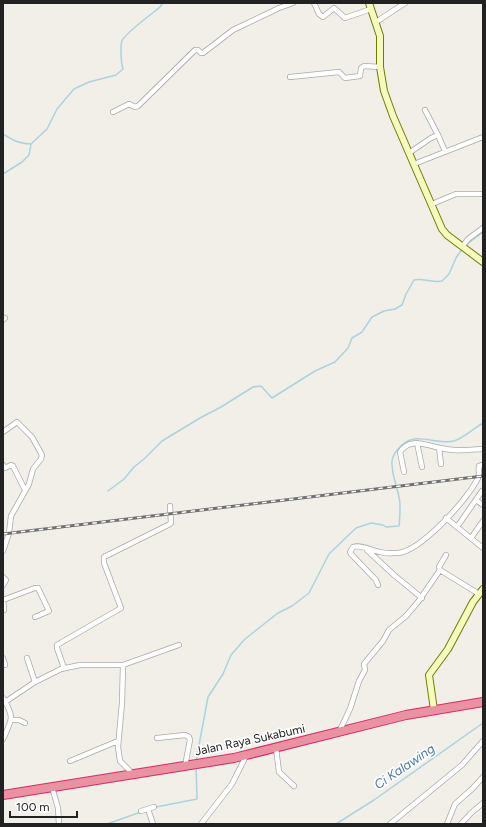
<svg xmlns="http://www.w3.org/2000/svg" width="486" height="827" font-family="Figtree,sans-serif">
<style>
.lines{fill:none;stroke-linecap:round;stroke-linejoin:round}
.stream{stroke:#aad3df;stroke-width:1.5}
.street-casing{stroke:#a9a9a9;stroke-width:6}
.secondary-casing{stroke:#707d05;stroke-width:8}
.highway-casing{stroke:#dc2a67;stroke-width:10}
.street{stroke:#fff;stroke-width:4.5}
.secondary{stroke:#f7fabf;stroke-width:6}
.highway{stroke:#e892a2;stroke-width:8}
.rail-casing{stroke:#707070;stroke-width:3}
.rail{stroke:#fff;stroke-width:1.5;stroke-dasharray:4.5;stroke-linecap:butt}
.labels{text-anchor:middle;stroke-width:3.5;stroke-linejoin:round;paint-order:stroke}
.street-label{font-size:12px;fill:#222;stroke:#fff}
.water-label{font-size:13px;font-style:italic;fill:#4a7aab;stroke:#fff}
</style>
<rect width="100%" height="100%" fill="#f2efe9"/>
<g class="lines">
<path class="stream" d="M 3,134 C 13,140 19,144 31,144 L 47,129 L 57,109 L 74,89 L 89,82 L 116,75 L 123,69 C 121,63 120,46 122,41 C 125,33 152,14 160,7 L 163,3
M 3,174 L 22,162 L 29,155 L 31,144
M 466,245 L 483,232
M 108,491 L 124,479 L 134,467 L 144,459 L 162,441 L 200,418 L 221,407 L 253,387 L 261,386 L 272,398 L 315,371 L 335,362 L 348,348 L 352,338 L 362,332 L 372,317 L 384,311 L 395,309 L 402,305 L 406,294 L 414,280 C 423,278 433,283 442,281 L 449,274 L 456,258 L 462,249
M 196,761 L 208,697 L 223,674 L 231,655 L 245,639 L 278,613 L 292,606 L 309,593 L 329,554 L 356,528 L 371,523 L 383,525 L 386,527 L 399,526 C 400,519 400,511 400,504 C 399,489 391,476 392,461 C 393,455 395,452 399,448 C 415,429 434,446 454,441 C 464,438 474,428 483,423
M 156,807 L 197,799 L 196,767
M 107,824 L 141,812
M 336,824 L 374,800 L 483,723"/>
<defs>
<path id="street" d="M 314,3 L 319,14 L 323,17 L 334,8 L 345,18 L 371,9
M 376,22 L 405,3
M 290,77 L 339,72 L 345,78 L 360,76 L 361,68 L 364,66 L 380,67
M 425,110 L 438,135
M 113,112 L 129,104 L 135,107 L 138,106 L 195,50 L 198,50 L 201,53 L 203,53 L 233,30 L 279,8 L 293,3
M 409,153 L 431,138 L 438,135 L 445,151
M 414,164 L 483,137
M 432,204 L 456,194 L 481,194
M 462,247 L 468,239 L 483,228
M 3,320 L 5,318
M 3,432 L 17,422 L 32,437 L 42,455 L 41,459 L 33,469 L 29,484 L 11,516 L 9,533 L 3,551
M 417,443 L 422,467
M 439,448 L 441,464
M 3,465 L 5,468 L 11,465 L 13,466 L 25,490
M 404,472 L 400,452 C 410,437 426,445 440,448 C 445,449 450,450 455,450 C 464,451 474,449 483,449
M 482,491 L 457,527 L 483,548
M 476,500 L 483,505
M 446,518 L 457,527
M 471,538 L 483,521
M 367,550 L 394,575 L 422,598
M 440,570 L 479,594
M 3,577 L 6,580 L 3,585
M 378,585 L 376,580 L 351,554 L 350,552 L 353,547 C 361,544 372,551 380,552 C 386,554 392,553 398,553 C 421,551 468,499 478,478 C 480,475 478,470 479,466 L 483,465
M 3,599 L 4,610
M 3,600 L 35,588 L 38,588 L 49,611 L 35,617
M 3,658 L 5,665
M 27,658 L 35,682
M 123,665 L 122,703 L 118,747 L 120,761 L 130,771 L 131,774
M 64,668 L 57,648 L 57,645 L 121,608 L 104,563 L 104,557 L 170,524 L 171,523 L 170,506
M 3,698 C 15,718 12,719 3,739
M 5,702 L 35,682 L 61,669 L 80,665 L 123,665 L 179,645
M 11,720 L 19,720 L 25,723
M 339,732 L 350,709 L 359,681 L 365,670 L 364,664 L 383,641 L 389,630 L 406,616 L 418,602 L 440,570 L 439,567 L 446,555
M 157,738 L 185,735 L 189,737 L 190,740 L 185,766
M 276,748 L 279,772 L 294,786
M 70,761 L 118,741
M 52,787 L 58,808 L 59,824
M 148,809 L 153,824
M 141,811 L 154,807
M 201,824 L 232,784 L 246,756
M 390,824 L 462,765 L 483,741
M 447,824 L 455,804 L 472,789 L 483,777
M 461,824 L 471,813 L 483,803"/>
<path id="secondary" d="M 369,3 L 380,36 L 380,67 L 384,91 L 393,116 L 442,229 L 447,235 L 483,262
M 434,710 L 429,675 L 448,649 L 473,602 L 483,589"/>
<path id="highway" d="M 3,795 L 234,758 L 406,715 L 483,702"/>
</defs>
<use href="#street" class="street-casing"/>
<use href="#secondary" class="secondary-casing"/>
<use href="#highway" class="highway-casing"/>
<use href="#street" class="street"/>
<use href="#secondary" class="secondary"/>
<use href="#highway" class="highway"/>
<defs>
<path id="rail" d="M 3,534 L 483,476"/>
</defs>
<use href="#rail" class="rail-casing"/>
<use href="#rail" class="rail"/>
</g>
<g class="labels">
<g class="street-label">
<text transform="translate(250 740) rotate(-12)" y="4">Jalan Raya Sukabumi</text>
</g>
<g class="water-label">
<text transform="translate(404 766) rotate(-34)" y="5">Ci Kalawing</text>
</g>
</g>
<rect width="486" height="827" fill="none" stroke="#222222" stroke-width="8"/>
<path d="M10 811v6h67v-6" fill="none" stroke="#222222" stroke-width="2"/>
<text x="16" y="811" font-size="12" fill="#222222" stroke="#ffffff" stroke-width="3" paint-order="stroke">100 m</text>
</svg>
